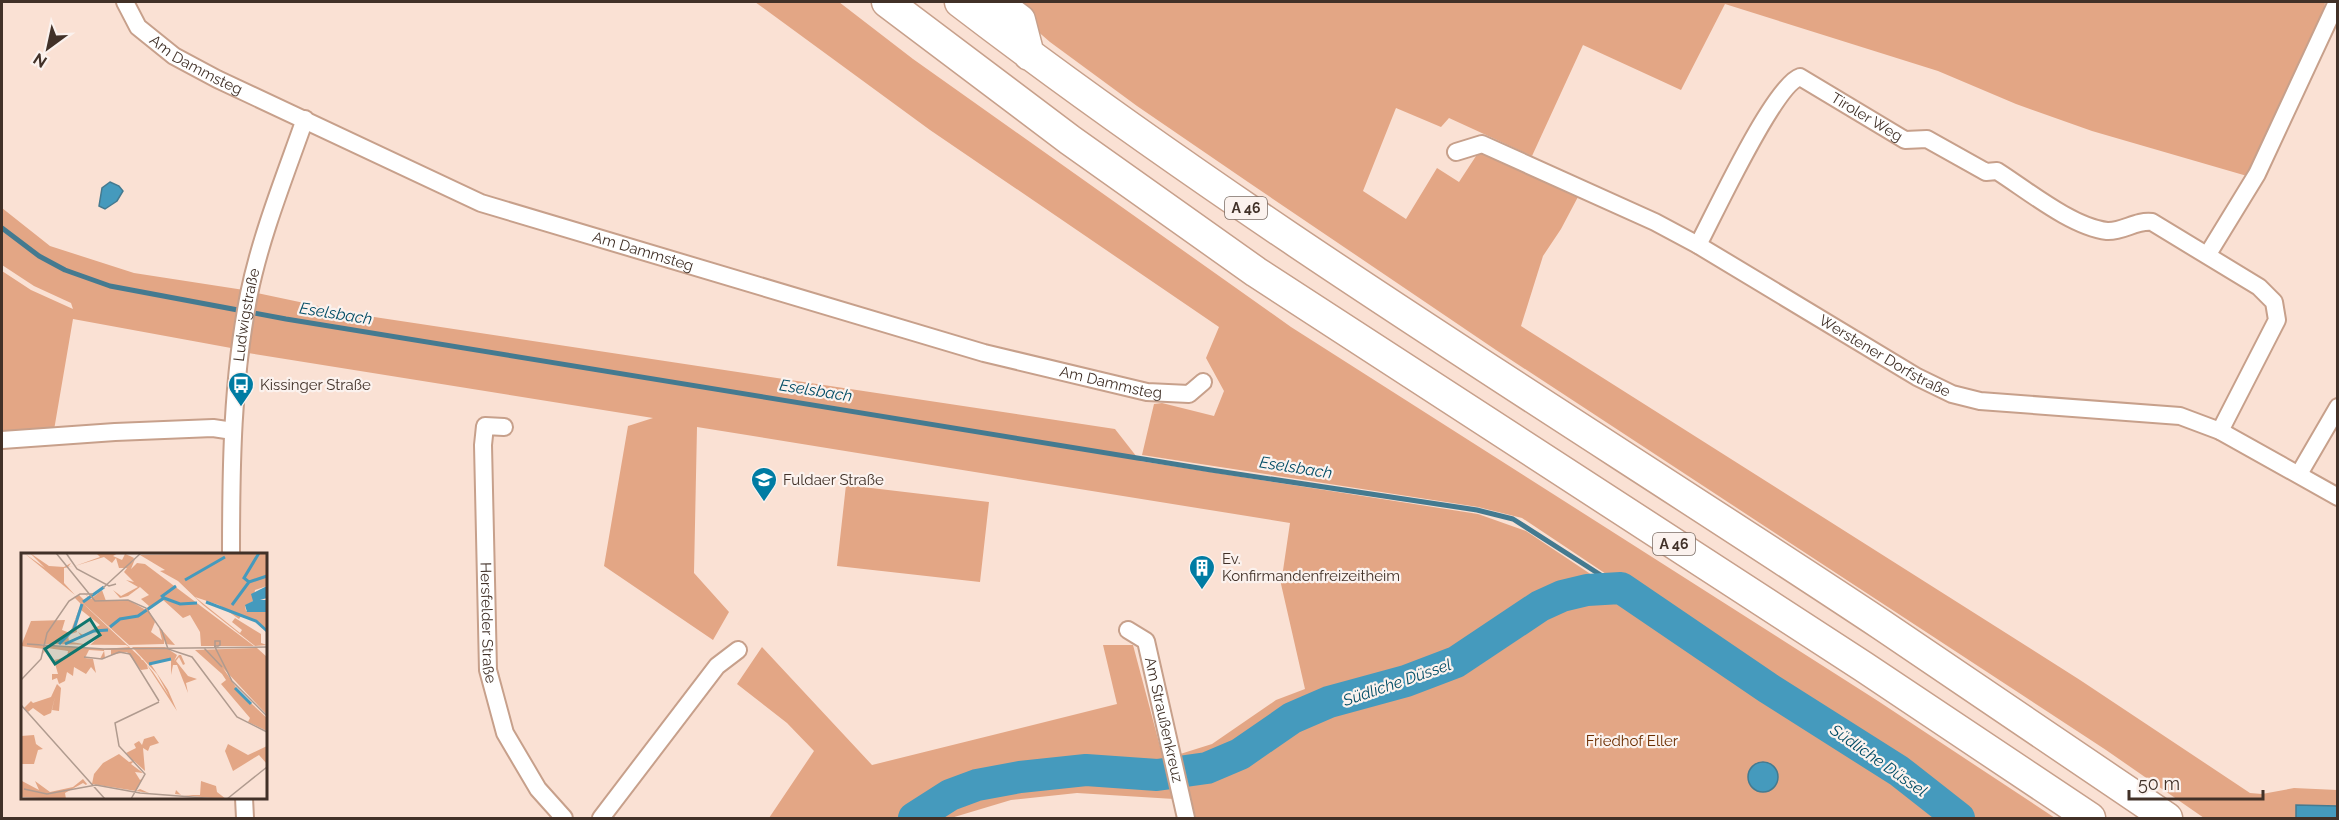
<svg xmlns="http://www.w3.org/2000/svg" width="2339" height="820" font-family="Raleway,sans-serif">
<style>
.green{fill:#e3a685}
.water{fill:#459abd;stroke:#447a90;stroke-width:1.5}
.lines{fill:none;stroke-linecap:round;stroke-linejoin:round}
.stream{stroke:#447a90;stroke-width:5}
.river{stroke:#459abd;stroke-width:32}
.minor-casing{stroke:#c7a08b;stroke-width:20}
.motorway-casing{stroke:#c7a08b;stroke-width:33}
.minor{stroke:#fff;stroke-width:16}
.motorway{stroke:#fff;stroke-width:30}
.labels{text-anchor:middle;stroke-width:4.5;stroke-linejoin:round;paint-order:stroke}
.shield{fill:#fbf2ee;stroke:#796b63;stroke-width:1.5}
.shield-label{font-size:14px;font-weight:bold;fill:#413128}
.street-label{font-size:15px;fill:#413128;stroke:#fbf2ee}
.poi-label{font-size:15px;fill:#413128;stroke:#fbf2ee;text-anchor:start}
.park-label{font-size:15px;fill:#6d2f02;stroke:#fbf2ee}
.water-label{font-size:16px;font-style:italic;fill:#014c65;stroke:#fbf2ee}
.inset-river{fill:none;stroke:#459abd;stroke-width:3}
.inset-road{fill:none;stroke:#b09b8f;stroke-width:1.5}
.view{fill:#0f766e;fill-opacity:0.15;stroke:#0f766e;stroke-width:3}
.inset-edge{fill:none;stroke:#413128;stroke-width:3}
</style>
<rect width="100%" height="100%" fill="#fae1d4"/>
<path class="green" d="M 755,2 L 839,2 L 913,59 L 1291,327 L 1878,701 L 2055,818 L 1972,818 L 1522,518 L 1478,507 L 1142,455 L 1154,404 L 1162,403 L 1214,416 L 1224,391 L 1206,358 L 1219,327 L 930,130 Z
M 1004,2 L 2325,2 L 2324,13 L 2247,176 L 2092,131 L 2016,104 L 1938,71 L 1725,4 L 1681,90 L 1583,45 L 1532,156 L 1449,118 L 1441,127 L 1396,108 L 1363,191 L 1406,219 L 1437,168 L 1459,182 L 1476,156 L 1486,151 L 1579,195 L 1561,229 L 1543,256 L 1521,326 L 2080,680 L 2250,793 L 2262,794 L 2294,788 L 2337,790 L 2337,806 L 2296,805 L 2296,818 L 2204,818 L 2106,750 L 1496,350 L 1248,182 L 1137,106 L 1050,42 Z
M 2,208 L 50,246 L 134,273 L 244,290 L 231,348 L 73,319 L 54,430 L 2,431 L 2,271 L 31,290 L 73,309 L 71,303 L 34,286 L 2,265 Z
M 257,293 L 361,315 L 1115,429 L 1140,461 L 1478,514 L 1526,531 L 1901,781 L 1950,818 L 1192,818 L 1177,755 L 1212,744 L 1276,700 L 1305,689 L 1281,584 L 1290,523 L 697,427 L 694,573 L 729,612 L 713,640 L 604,566 L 628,426 L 653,418 L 248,353 Z
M 846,485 L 989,502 L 980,582 L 837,566 Z
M 1103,645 L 1133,645 L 1174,799 L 1077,793 L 1011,800 L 951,818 L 769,818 L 814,751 L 787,723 L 737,684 L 762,647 L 872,765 L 1117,704 Z"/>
<path class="water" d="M 110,182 L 119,186 L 123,191 L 117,201 L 105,209 L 99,206 L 102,188 Z
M1748 777a15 15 0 1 1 30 0a15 15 0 1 1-30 0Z
M 2296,805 L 2337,806 L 2337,818 L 2296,818 Z"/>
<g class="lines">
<path class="stream" d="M 2,228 L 39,256 L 65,270 L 110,286 L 286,319 L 1211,470 L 1477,510 L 1513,519 L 1621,588"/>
<path class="river" d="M 914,818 L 950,795 L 977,785 L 1020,777 L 1086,770 L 1157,775 L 1207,768 L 1240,754 L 1292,718 L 1329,702 L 1406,681 L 1456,662 L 1540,606 L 1562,596 L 1587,590 L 1621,588 L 1768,688 L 1899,771 L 1959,818"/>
<defs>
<g id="minor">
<path id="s1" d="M 125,2 L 138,27 L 174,56 L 217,79 L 481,203 L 984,353 L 1147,392 L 1189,394 L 1203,382"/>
<path id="s2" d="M 1456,152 L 1482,144 L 1655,222 L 1698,245 L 1917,377 L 1952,394 L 1980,401 L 2180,416 L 2220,431 L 2338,497"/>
<path id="s3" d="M 1698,245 C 1714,215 1774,85 1800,77 L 1905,140 L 1927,139 L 1986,172 L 1997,171 C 2027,190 2072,227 2107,231 C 2123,232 2136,220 2152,222 L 2259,287 L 2274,302 L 2277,320 L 2220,431"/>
<path d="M 2208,254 L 2257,174 L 2337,2"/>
<path id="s4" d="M 504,427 L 485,426 L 483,445 L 488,670 L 505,733 L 538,789 L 564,818"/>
<path d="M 2,440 L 115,432 L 213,428 L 233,431"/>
<path d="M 2299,474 L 2338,407"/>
<path id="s5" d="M 231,554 C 231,467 232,380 249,294 C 261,235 285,176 305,119"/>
<path id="s6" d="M 1128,630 L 1146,641 L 1186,818"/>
<path d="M 244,798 L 245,818"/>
<path d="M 601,818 L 717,666 L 738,650"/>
</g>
<path id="motorway" d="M 887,2 L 1070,140 L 1256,272 L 1864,667 L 2090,818
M 960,2 C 1255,228 1573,420 1882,625 C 1978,689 2072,754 2167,818
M 996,2 L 1020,20 L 1029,55"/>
</defs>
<use href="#minor" class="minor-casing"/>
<use href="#motorway" class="motorway-casing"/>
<use href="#minor" class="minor"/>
<use href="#motorway" class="motorway"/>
</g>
<defs>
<symbol id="bus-pin" viewBox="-11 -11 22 30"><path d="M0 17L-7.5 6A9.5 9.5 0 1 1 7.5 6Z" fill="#007ca3" stroke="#fbf2ee"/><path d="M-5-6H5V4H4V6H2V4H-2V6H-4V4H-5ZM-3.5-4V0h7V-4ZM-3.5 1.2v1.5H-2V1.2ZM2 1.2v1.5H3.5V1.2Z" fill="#fff"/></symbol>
<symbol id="school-pin" viewBox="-11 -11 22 30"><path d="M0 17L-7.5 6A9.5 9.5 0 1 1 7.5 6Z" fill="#007ca3" stroke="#fbf2ee"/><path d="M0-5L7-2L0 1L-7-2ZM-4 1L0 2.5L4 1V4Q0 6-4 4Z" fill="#fff"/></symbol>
<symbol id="building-pin" viewBox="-11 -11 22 30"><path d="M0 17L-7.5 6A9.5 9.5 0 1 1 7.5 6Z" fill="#007ca3" stroke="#fbf2ee"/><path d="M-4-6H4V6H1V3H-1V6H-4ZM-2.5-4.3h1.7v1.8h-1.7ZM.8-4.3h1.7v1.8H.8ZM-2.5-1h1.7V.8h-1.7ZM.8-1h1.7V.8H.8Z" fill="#fff"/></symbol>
</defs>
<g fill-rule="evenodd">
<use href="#bus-pin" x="226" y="370" width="30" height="40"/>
<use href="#school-pin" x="749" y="465" width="30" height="40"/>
<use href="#building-pin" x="1187" y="553" width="30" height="40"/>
</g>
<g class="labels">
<g class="shield">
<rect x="1225" y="197" width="42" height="22" rx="4.5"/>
<rect x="1653" y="533" width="42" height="22" rx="4.5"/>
</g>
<g class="shield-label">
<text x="1246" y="213">A 46</text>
<text x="1674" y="549">A 46</text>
</g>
<g class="street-label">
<text dy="5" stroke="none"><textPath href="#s1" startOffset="98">Am Dammsteg</textPath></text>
<text dy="5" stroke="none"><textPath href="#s3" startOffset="276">Tiroler Weg</textPath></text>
<text dy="5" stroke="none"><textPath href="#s1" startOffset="584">Am Dammsteg</textPath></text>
<text dy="5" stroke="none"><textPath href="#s5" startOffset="240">Ludwigstraße</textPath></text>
<text dy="5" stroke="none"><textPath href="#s2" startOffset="483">Werstener Dorfstraße</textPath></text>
<text dy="5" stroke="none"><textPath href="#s1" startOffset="1070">Am Dammsteg</textPath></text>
<text dy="5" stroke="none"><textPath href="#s4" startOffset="216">Hersfelder Straße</textPath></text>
<text dy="5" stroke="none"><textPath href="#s6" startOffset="102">Am Straußenkreuz</textPath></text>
</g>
<g class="poi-label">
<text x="260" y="390">Kissinger Straße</text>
<text x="783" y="485">Fuldaer Straße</text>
<text x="1222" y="564">Ev.<tspan x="1222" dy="17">Konfirmandenfreizeitheim</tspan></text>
</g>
<g class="park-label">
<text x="1632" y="746">Friedhof Eller</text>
</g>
<g class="water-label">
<text transform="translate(336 313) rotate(9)" y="6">Eselsbach</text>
<text transform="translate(816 390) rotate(9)" y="6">Eselsbach</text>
<text transform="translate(1296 467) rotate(9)" y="6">Eselsbach</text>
<text transform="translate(1397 682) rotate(-19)" y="6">Südliche Düssel</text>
<text transform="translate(1879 760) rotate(35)" y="6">Südliche Düssel</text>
</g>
</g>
<g transform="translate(21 553)">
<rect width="246" height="246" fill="#fae1d4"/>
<path d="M 3,0 L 24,15 L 9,0 L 28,13 L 43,14 L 50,10 L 47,14 L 53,13 L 43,15 L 43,30 L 54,42 ZM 75,0 L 97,0 L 92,3 L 101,7 L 104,1 L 109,3 L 113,5 L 110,10 L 114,6 L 110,16 L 116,10 L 124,11 L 233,93 L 180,93 L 179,79 L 169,62 L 162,65 L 141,46 L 127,56 L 134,69 L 130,79 L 141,87 L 138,75 L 140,76 L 154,92 L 144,91 L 143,85 L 143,91 L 108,92 L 55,44 L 119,104 L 121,107 L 122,107 L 132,119 L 148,143 L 136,121 L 111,94 L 144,94 L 156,102 L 153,108 L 158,102 L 160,102 L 164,111 L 162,112 L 158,104 L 155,108 L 167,123 L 176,126 L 165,130 L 167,140 L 156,112 L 152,112 L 150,122 L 150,106 L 129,110 L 147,137 L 156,158 L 126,112 L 127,116 L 120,117 L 106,99 L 90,102 L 90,97 L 83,97 L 84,105 L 83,105 L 79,106 L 83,98 L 68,97 L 64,105 L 72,106 L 75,120 L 70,114 L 65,121 L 53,114 L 52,123 L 46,119 L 44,128 L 38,131 L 36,125 L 31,127 L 31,121 L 37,121 L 33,107 L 46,104 L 47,98 L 26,95 L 22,101 L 23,96 L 0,93 L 10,68 L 44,67 L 41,77 L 49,80 L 60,51 L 53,44 L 58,42 L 63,47 L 68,45 L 62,39 L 70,46 L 81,37 L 85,48 L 109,48 L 125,57 L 128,53 L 120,46 L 128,42 L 119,34 L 107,43 L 99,45 L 92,37 L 100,43 L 117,34 L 105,27 L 113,29 L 103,19 L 106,15 L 98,15 L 95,5 L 91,10 L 83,4 L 54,13 L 79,4 ZM 60,57 L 79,72 L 62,82 L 57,79 L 60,83 L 48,88 L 47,82 L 56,79 L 54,67 ZM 73,78 L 80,82 L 69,92 L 50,89 ZM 6,91 L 105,92 L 108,94 L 83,96 ZM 246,0 L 246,33 L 234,37 L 232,48 L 224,53 L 225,58 L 246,59 L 246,79 L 233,68 L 220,63 L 218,66 L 198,52 L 174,44 L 219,80 L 221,77 L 211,69 L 214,65 L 240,81 L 240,90 L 246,92 L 234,93 L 182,52 L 157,28 L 139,18 L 144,17 L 119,2 ZM 236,95 L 246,104 L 246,162 L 202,115 L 219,140 L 246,165 L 246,178 L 227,169 L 229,165 L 200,131 L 205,127 L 201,121 L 174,97 ZM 36,131 L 40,135 L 38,158 L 31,157 L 34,144 L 30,160 L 23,163 L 12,155 L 7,159 L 3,155 L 10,148 L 12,150 L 30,144 ZM 13,182 L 15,191 L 22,196 L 17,197 L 13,211 L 0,211 L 0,183 ZM 133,183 L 138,190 L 129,193 L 127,198 L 122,195 L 124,218 L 113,208 L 110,211 L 122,220 L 114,219 L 119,227 L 122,225 L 115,238 L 119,236 L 128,240 L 71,231 L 73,221 L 82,210 L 98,201 L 108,209 L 112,208 L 105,200 L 115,195 L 113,191 L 118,188 L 121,192 L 123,186 ZM 207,191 L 227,202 L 246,193 L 246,211 L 238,202 L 212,218 L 204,198 ZM 62,226 L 66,231 L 65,232 L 62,230 L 44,240 L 45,246 L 0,244 L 1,228 L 18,237 L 14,228 L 29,239 L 52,234 ZM 180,228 L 195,233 L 196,239 L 205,246 L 199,246 L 154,241 L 155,237 L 160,242 L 179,242 Z" fill="#e3a685" fill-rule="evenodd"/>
<path d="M 246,33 L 246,45 L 239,47 L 246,47 L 246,59 L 226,59 L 224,52 L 232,48 L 230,41 Z" fill="#459abd"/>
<path class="inset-river" d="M 164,27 L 204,4M 228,29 L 246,23M 140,44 L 155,33M 62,49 L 83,34M 185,49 L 235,68 L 246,78M 211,52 L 228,29 L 223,25 L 238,0M 89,74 L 99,66 L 117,63 L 143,45 L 159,51 L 176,50M 38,91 L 53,76 L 61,51M 44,91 L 73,78 L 87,77M 128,111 L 150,106M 214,135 L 230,151"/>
<path class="inset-road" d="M 35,0 L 74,48 L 107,47 L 125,55 L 141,78 L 147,96 L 171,104 L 216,164 L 246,179M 45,0 L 56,16 L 88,33 L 95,31M 82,35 L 120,0M 6,91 L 83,96 L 246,94M 193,93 L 197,93 L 199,92 L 199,88 L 194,88 L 194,94 L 211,128 L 246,163M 183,95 L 201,114M 63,104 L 81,106 L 98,99 L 109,101 L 138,148M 0,127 L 20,106 L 26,80 L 48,48 L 59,41 L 72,41M 0,152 L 84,246M 0,152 L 84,246M 3,236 L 26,241 L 75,232 L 119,240 L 197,246M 110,246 L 124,221 L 98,193 L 94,170 L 138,149M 206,246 L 246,214"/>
<path class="view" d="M 69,66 L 79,82 L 34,111 L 24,96 Z"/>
<rect width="246" height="246" class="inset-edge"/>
</g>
<rect width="2339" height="820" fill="none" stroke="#413128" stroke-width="6"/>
<g transform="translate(48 48) rotate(213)" stroke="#fbf2ee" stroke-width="4.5" paint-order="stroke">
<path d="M0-4.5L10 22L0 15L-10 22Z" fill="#413128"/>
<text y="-9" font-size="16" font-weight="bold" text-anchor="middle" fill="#413128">N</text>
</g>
<path d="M2129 790v9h134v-9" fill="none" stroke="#413128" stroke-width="3"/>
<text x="2138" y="790" font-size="18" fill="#413128" stroke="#fbf2ee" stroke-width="4.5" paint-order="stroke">50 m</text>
</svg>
